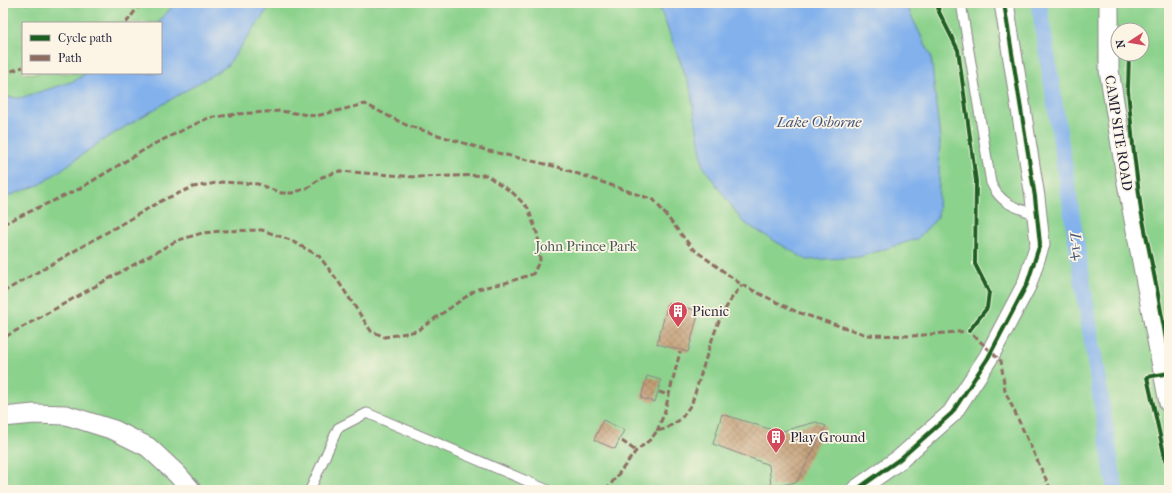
<svg xmlns="http://www.w3.org/2000/svg" width="1172" height="493" font-family="'IM FELL French Canon',serif">
<style>
.park{fill:#8bd28c;stroke:#567a64;fill-rule:evenodd}
.water{fill:#82b1ec;stroke:#526a94}
.lines{fill:none;stroke-linecap:round;stroke-linejoin:round}
.canal{stroke:#82b1ec;stroke-width:16}
.building{fill:url(#building-cross-hatch)}
.service-casing{stroke:#8c8586;stroke-width:11}
.minor-casing{stroke:#8c8586;stroke-width:21}
.service{stroke:#fff;stroke-width:9}
.minor{stroke:#fff;stroke-width:19}
.quiet{stroke:#8d6e63;stroke-width:3;stroke-dasharray:6 3;stroke-linecap:butt}
.cycleway-casing{stroke:#fcf5e5;stroke-width:6}
.cycleway{stroke:#1b5e20;stroke-width:4}
.labels{text-anchor:middle;stroke-width:3.5;stroke-linejoin:round;paint-order:stroke}
.street-label{font-size:14px;fill:#22223b;stroke:#fcf5e5}
.park-label{font-size:14px;fill:#425753;stroke:#fcf5e5}
.poi-label{font-size:14px;fill:#22223b;stroke:#fcf5e5;text-anchor:start}
.water-label{font-size:15px;font-style:italic;fill:#445479;stroke:#fcf5e5}
</style>
<defs>
<pattern id="building-cross-hatch" width="8" height="8" patternUnits="userSpaceOnUse"><rect width="8" height="8" fill="#c29e76"/><path d="M0 0l8 8M0 8l8-8" fill="none" stroke="#9d8062"/></pattern>
</defs>
<rect width="100%" height="100%" fill="#fcf5e5"/>
<filter id="ink" filterUnits="userSpaceOnUse"><feTurbulence type="fractalNoise" baseFrequency=".025" numOctaves="2"/><feDisplacementMap in="SourceGraphic" scale="8" xChannelSelector="R" yChannelSelector="G"/><feConvolveMatrix kernelMatrix="1 2 1 2 8 2 1 2 1" color-interpolation-filters="sRGB"/></filter>
<filter id="wash" filterUnits="userSpaceOnUse"><feTurbulence type="fractalNoise" baseFrequency=".012" numOctaves="4" result="noise"/><feDisplacementMap in="SourceGraphic" scale="16" xChannelSelector="R" yChannelSelector="G"/><feGaussianBlur stdDeviation="0.9" result="paint"/><feColorMatrix in="noise" values="0 0 0 0 0 0 0 0 0 0 0 0 0 0 0 0 0 1.4 0 .05"/><feComposite in="paint" operator="in"/></filter>
<g filter="url(#wash)">
<rect width="100%" height="100%" fill="#f6e8d0"/>
<path class="park" d="M 3,3 L 1169,3 L 1169,490 L 3,490 ZM 23,23 L 161,23 L 161,73 L 23,73 ZM 1118,30 L 1142,30 L 1142,54 L 1118,54 Z"/>
<path class="water" d="M 175,3 L 272,3 L 227,66 L 103,140 L 41,184 L 3,198 L 3,97 L 20,98 L 74,81 L 86,73 L 161,73 L 161,23 L 158,23 Z
M 658,3 L 905,3 L 931,56 L 940,140 L 938,217 L 917,239 L 859,257 L 807,260 L 743,222 L 703,166 L 690,87 Z"/>
<g class="lines">
<path class="canal" d="M 1039,3 L 1115,490"/>
</g>
<g id="blocks">
<path class="building" d="M 668,303 L 699,311 L 688,352 L 657,344 Z
M 647,376 L 661,380 L 655,402 L 641,398 Z
M 722,414 L 779,432 L 816,422 L 826,426 L 797,482 L 771,487 L 769,465 L 713,444 Z
M 603,420 L 624,430 L 615,449 L 594,440 Z"/>
</g>
</g>
<g filter="url(#ink)">
<use href="#blocks" fill-opacity="0" stroke="#8c8586" stroke-width="1"/>
<g class="lines">
<defs>
<path id="service" d="M 961,3 L 991,183 C 1001,205 1016,207 1037,215
M 310,490 L 338,428 L 367,413 L 536,485
M 534,490 L 536,485 L 548,490"/>
<path id="minor" d="M 1109,3 L 1109,70 L 1127,183 L 1169,403
M 3,417 L 34,414 L 66,415 L 114,430 L 148,447 L 177,474 L 191,490
M 856,490 L 900,459 L 952,413 L 988,358 L 1027,284 L 1040,244 L 1035,197 L 1004,3"/>
</defs>
<use href="#service" class="service-casing"/>
<use href="#minor" class="minor-casing"/>
<use href="#service" class="service"/>
<use href="#minor" class="minor"/>
<path class="quiet" d="M 126,23 L 141,3
M 3,74 L 23,67
M 3,224 L 79,189 L 154,144 L 208,118 L 237,114 L 280,111 L 316,116 L 365,104 L 406,125 L 489,151 L 558,167 L 654,200 L 692,248 L 742,285 L 797,312 L 867,335 L 911,336 L 969,331 L 1001,361 L 1005,391 L 1051,490
M 3,292 L 163,200 L 193,187 L 222,182 L 258,184 L 281,193 L 293,193 L 309,187 L 322,177 L 340,171 L 415,177 L 486,175 L 513,193 L 528,208 L 538,236 L 540,260 L 533,274 L 505,283 L 477,289 L 417,331 L 385,337 L 371,331 L 338,281 L 319,256 L 290,240 L 262,230 L 222,231 L 202,233 L 176,241 L 3,338
M 659,392 L 669,395
M 657,431 L 664,414 L 680,352
M 622,441 L 636,451
M 609,490 L 607,489 L 636,451 L 651,439 L 657,431 L 665,429 L 681,419 L 692,403 L 709,348 L 720,318 L 733,296 L 742,285
M 784,490 L 784,488"/>
<defs>
<path id="cycleway" d="M 937,3 L 939,12 L 958,50 L 976,181 L 975,264 L 989,292 L 987,308 L 969,331
M 1129,54 L 1128,90 L 1133,145 L 1141,210 L 1157,289 L 1169,356
M 1169,373 L 1147,377 L 1169,476
M 856,490 L 900,459 L 952,413 L 988,358 L 1027,284 L 1040,244 L 1035,197 L 1004,3"/>
</defs>
<use href="#cycleway" class="cycleway-casing"/>
<use href="#cycleway" class="cycleway"/>
</g>
</g>
<defs>
<symbol id="building-pin" viewBox="-11 -11 22 30"><path d="M0 17L-7.5 6A9.5 9.5 0 1 1 7.5 6Z" fill="#d1495b" stroke="#fcf5e5"/><path d="M-4-6H4V6H1V3H-1V6H-4ZM-2.5-4.3h1.7v1.8h-1.7ZM.8-4.3h1.7v1.8H.8ZM-2.5-1h1.7V.8h-1.7ZM.8-1h1.7V.8H.8Z" fill="#fff"/></symbol>
</defs>
<g fill-rule="evenodd">
<use href="#building-pin" x="667" y="300" width="22" height="30"/>
<use href="#building-pin" x="765" y="426" width="22" height="30"/>
</g>
<g class="labels">
<g class="street-label">
<text transform="translate(1119 133) rotate(81)" y="5">CAMP SITE ROAD</text>
</g>
<g class="park-label">
<text x="586" y="251">John Prince Park</text>
</g>
<g class="poi-label">
<text x="692" y="316">Picnic</text>
<text x="790" y="442">Play Ground</text>
</g>
<g class="water-label">
<text x="819" y="127">Lake Osborne</text>
<text transform="translate(1077 246) rotate(81)" y="5">L-14</text>
</g>
</g>
<rect width="1172" height="493" fill="none" stroke="#fcf5e5" stroke-width="16"/>
<rect x="22" y="22" width="140" height="52" fill="#fcf5e5" stroke="#a5a1a1"/>
<rect x="30" y="35" width="20" height="6" fill="#1b5e20" stroke="#a5a1a1"/>
<text x="58" y="42" font-size="12" fill="#22223b">Cycle path</text>
<rect x="30" y="55" width="20" height="6" fill="#8d6e63" stroke="#a5a1a1"/>
<text x="58" y="62" font-size="12" fill="#22223b">Path</text>
<g transform="translate(1130 42) rotate(258)"><circle r="19" fill="#fcf5e5" stroke="#a5a1a1"/>
<path d="M0-3L7 15L0 10L-7 15Z" fill="#d1495b"/>
<text y="-6" font-size="11" font-weight="bold" text-anchor="middle" fill="#22223b">N</text>
</g>
</svg>
